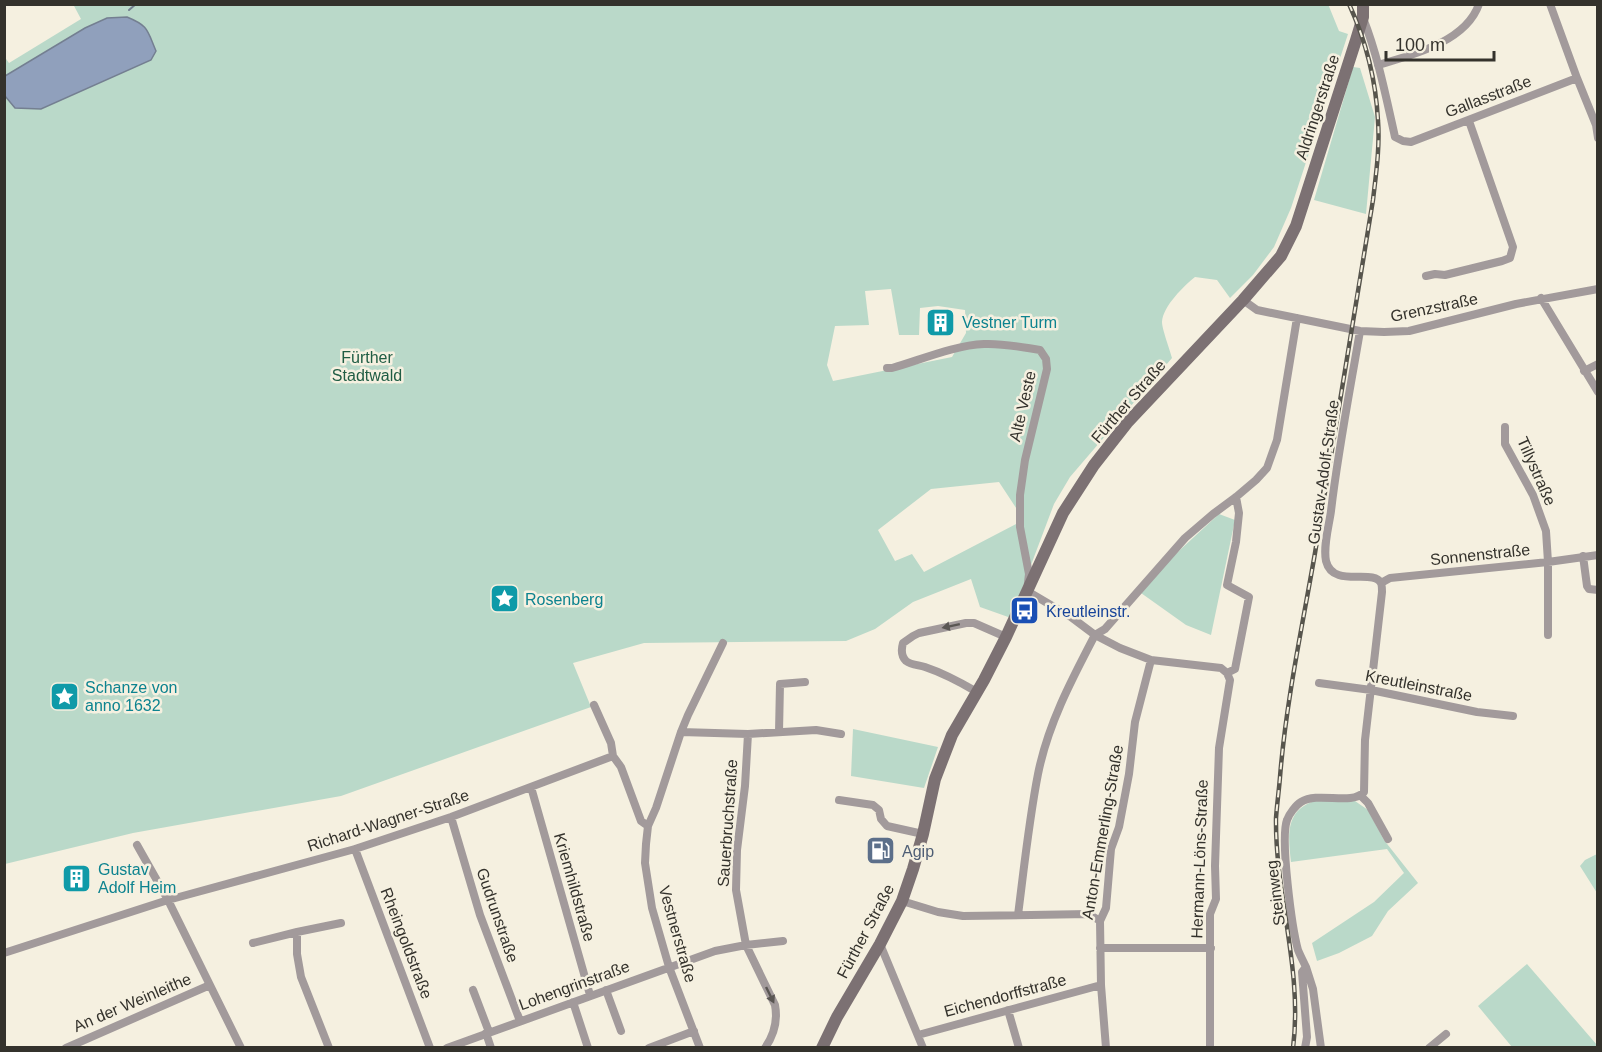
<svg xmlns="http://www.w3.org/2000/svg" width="1602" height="1052" font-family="Arial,sans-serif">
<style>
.green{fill:#bad9c9;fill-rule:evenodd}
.water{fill:#90a0bc;stroke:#747f91;stroke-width:1.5}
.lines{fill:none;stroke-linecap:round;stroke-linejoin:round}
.stream{stroke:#747f91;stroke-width:2}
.street{stroke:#a29a9b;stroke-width:8}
.secondary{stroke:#7c7173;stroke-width:12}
.rail-casing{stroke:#57554d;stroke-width:4.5}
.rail{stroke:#f5f0e0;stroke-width:2;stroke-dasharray:7;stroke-linecap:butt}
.oneway{fill:#5a5653}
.labels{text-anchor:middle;stroke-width:5;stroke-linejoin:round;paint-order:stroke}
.street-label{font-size:16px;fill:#34322c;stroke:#f5f0e0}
.culture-label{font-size:16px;fill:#0d838f;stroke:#f5f0e0;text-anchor:start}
.park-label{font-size:16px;fill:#205d44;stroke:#f5f0e0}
.transit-label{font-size:16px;fill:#164399;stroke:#f5f0e0;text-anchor:start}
.service-label{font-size:16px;fill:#4e5e75;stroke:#f5f0e0;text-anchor:start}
</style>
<rect width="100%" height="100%" fill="#f5f0e0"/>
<path class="green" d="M 73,4 L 1328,4 L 1339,31 L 1348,34 L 1291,208 L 1274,247 L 1253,275 L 1230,298 L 1217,280 L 1195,277 C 1184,286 1163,306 1162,322 C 1162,329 1170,350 1172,358 L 1070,477 L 1054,504 L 1011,618 L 980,607 L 971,579 L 913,602 L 875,629 L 846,641 L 644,643 L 573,663 L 591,707 L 341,796 L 133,833 L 5,864 L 4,56 L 9,63 L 81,19 ZM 891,289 L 899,335 L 919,335 L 920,308 L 938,306 L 965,310 L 966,333 L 952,357 L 833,381 L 827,365 L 835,326 L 869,325 L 865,291 ZM 999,482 L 1024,520 L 924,572 L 912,554 L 895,561 L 878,530 L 931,489 Z
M 1353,67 L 1360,68 L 1375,117 L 1366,214 L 1314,200 Z
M 1219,514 L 1235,520 L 1211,635 L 1186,625 L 1141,593 L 1168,561 Z
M 853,729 L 938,747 L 924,788 L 851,776 Z
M 1314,801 L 1355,801 L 1368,810 L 1384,840 L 1418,883 L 1388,911 L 1372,936 L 1339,953 L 1317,961 L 1312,943 L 1374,902 L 1404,873 L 1387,849 L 1291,862 C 1288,836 1285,811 1314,801 Z
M 1597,854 L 1597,893 L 1580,866 L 1585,860 Z
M 1527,964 L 1597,1045 L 1597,1047 L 1512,1047 L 1478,1006 Z"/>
<path class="water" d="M 127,17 C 149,26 147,30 156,51 L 151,60 L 41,109 L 15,108 L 5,96 L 5,76 L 85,28 L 107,18 Z"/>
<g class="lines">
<path class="stream" d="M 129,10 L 136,4"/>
<path class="street" d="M 1550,4 L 1577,78 L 1596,125 L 1598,138
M 1363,18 C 1378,56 1386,97 1395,137 L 1403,141 L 1411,142 L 1577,78
M 1378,65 C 1412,55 1466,42 1479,4
M 1426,276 L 1435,274 L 1445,275 L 1502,261 L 1510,258 L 1513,247 L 1469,121
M 1541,298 L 1598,392
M 1243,300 L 1257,310 L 1360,331 L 1384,332 L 1409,331 L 1516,304 L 1598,289
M 887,368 L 892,368 C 920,360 955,345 984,344 C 1003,343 1021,347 1040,350 L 1046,359 L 1047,369 L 1025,460 L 1020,495 L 1020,527 L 1029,574 L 1027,591 L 1071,617 L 1095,635 L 1120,648 L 1151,660 L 1221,668 L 1227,673 L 1235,669 L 1249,597 L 1227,585 L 1236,542 L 1239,513 L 1236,497
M 1584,371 L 1598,364
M 1505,427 L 1505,444 L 1533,495 L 1546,531 L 1548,562 L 1548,635
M 1583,556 L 1587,586 L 1589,589 L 1598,590
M 1381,583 L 1390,578 L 1548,562 L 1598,555
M 1319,683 L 1371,690 L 1477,712 L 1513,716
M 977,692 C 960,682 943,673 925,667 C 919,665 911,665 906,661 C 901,656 901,650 903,643 L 913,636 L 919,633 L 966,623 L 974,623 L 1006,637
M 594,705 L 611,743 L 613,756 L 621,767 L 641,821 L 648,826
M 681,732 L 748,734 L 816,730 L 841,734
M 779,732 L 780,684 L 805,682
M 748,734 L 745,786 L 737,850 L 736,890 L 746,945 L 775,1005 C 778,1021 774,1035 765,1048
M 531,787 L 590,995
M 1361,796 L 1368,803 L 1388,839
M 839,800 L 873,805 L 879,810 L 881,819 L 887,826 L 923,834
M 451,817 L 480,915 L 520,1021
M 137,845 L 168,900 L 241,1048
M 355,849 L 430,1048
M 902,901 L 938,912 L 963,916 L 1089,914 L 1100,921
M 1018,915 C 1024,868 1029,820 1038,774 C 1048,724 1072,679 1095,635 L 1105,629 L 1185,538 L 1213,514 L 1236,497 L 1256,480 L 1267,468 L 1277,440 L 1297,318
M 297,932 L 297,954 L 301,977 L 329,1048
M 253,943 L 297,932 L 341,923
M 880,944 L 923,1048
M 1100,948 L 1211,948
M 4,953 L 168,900 L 355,849 L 451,817 L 613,756
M 1306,967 L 1313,989 L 1321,1048
M 473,990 L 489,1032
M 606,990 L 621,1031
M 573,1002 L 588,1048
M 1008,1010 L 1019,1048
M 486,1033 L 491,1048
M 918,1035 L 1101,985
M 66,1048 L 210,985
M 447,1048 L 715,951 L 746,945 L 783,941
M 649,1048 L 694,1031
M 700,1048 L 669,967 L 652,908 L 645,863 L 646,844 L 648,826 L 656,808 L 681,732 L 688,715 L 723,643
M 1106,1048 L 1101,985 L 1100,921 L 1106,908 L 1111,849 L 1119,827 L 1129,774 L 1135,722 L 1151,660
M 1210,1048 L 1210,914 L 1216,899 L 1215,866 L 1219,748 L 1230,680 L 1227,673
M 1305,1048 L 1307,1037 L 1302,972 L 1306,967 C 1303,961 1300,955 1298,950 C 1292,928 1280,839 1287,820 C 1289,814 1296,805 1301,802 C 1319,791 1351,806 1364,792 L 1365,740 L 1382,592 C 1382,589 1382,585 1381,583 C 1373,568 1333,589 1326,561 C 1323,546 1329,526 1331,511 C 1338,451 1350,390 1360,331
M 1429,1048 L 1446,1034"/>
<path class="secondary" d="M 822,1048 L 837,1017 L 880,944 L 902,901 L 913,869 L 923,834 L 935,779 L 952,735 L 984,680 L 1006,637 L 1063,513 L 1094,465 L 1127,423 L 1243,300 L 1281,256 L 1296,226 L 1356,40 L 1363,17 L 1363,4"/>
<defs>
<path id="rail" d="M 1293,1048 C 1303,970 1275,895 1276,818 C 1277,804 1279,790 1280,777 C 1286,702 1302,628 1315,553 C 1335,436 1353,318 1373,200 C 1376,174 1380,147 1378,121 C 1376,81 1366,41 1349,4"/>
</defs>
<use href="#rail" class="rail-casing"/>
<use href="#rail" class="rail"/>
</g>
<defs><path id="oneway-solid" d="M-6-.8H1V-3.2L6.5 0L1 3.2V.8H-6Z" transform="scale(1.5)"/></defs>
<g class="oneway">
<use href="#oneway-solid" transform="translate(951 626) rotate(168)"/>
<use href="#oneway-solid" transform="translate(770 995) rotate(64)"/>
</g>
<defs>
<symbol id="building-square" viewBox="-11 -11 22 22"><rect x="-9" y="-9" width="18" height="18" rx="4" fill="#0f9aa8" stroke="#f5f0e0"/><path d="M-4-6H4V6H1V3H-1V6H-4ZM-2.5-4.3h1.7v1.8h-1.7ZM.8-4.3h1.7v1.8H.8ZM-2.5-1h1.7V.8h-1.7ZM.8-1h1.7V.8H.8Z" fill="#fff"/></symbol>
<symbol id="sight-square" viewBox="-11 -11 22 22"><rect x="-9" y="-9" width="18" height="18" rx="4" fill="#0f9aa8" stroke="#f5f0e0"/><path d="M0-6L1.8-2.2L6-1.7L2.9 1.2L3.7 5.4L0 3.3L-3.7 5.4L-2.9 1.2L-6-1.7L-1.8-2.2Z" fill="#fff"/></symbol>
<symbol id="bus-square" viewBox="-11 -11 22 22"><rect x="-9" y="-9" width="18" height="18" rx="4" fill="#1a4fb4" stroke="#f5f0e0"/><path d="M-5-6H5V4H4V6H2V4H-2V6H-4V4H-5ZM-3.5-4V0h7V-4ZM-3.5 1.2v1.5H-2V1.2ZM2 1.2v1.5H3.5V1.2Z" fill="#fff"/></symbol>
<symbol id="fuel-square" viewBox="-11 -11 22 22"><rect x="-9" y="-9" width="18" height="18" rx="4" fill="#5c6f8a" stroke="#f5f0e0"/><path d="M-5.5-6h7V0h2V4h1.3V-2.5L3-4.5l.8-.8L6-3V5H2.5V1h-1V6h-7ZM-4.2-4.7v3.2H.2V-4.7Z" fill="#fff"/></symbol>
</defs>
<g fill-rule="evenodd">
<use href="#building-square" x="924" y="306" width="33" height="33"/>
<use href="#sight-square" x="488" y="582" width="33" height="33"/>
<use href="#bus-square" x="1008" y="594" width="33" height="33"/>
<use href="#sight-square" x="48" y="680" width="33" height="33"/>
<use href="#fuel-square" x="864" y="834" width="33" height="33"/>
<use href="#building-square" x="60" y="862" width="33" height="33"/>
</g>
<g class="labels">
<g class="street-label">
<text transform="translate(1488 96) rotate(-21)" y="6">Gallasstraße</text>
<text transform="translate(1317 107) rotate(-72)" y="6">Aldringerstraße</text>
<text transform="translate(1434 307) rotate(-12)" y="6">Grenzstraße</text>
<text transform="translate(1128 401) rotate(-49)" y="6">Fürther Straße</text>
<text transform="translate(1022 406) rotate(-77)" y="6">Alte Veste</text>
<text transform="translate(1537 471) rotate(66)" y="6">Tillystraße</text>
<text transform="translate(1323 472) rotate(-82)" y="6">Gustav-Adolf-Straße</text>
<text transform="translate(1480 554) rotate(-6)" y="6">Sonnenstraße</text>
<text transform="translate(1419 685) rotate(11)" y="6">Kreutleinstraße</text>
<text transform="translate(388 820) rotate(-18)" y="6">Richard-Wagner-Straße</text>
<text transform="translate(727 823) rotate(-86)" y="6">Sauerbruchstraße</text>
<text transform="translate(1102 832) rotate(-80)" y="6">Anton-Emmerling-Straße</text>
<text transform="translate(1199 859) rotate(-88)" y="6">Hermann-Löns-Straße</text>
<text transform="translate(575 887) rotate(74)" y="6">Kriemhildstraße</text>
<text transform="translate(1275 893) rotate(-97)" y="6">Steinweg</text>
<text transform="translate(498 915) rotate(71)" y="6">Gudrunstraße</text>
<text transform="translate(865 931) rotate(-62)" y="6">Fürther Straße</text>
<text transform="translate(678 934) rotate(74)" y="6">Vestnerstraße</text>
<text transform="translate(407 943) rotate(69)" y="6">Rheingoldstraße</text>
<text transform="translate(574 985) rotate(-20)" y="6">Lohengrinstraße</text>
<text transform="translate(1005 995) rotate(-15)" y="6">Eichendorffstraße</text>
<text transform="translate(132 1002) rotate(-23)" y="6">An der Weinleithe</text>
</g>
<g class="culture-label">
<text x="962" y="328">Vestner Turm</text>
<text x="525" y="605">Rosenberg</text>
<text x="85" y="693">Schanze von<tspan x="85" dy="18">anno 1632</tspan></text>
<text x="98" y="875">Gustav<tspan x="98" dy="18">Adolf Heim</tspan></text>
</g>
<g class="park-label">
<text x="367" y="363">Fürther<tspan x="367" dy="18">Stadtwald</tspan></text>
</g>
<g class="transit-label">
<text x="1046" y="617">Kreutleinstr.</text>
</g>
<g class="service-label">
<text x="902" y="857">Agip</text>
</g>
</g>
<rect width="1602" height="1052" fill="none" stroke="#34322c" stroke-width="12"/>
<path d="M1386 51v9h108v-9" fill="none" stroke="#34322c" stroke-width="3"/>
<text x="1395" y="51" font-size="18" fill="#34322c" stroke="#f5f0e0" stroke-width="4.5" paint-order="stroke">100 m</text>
</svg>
